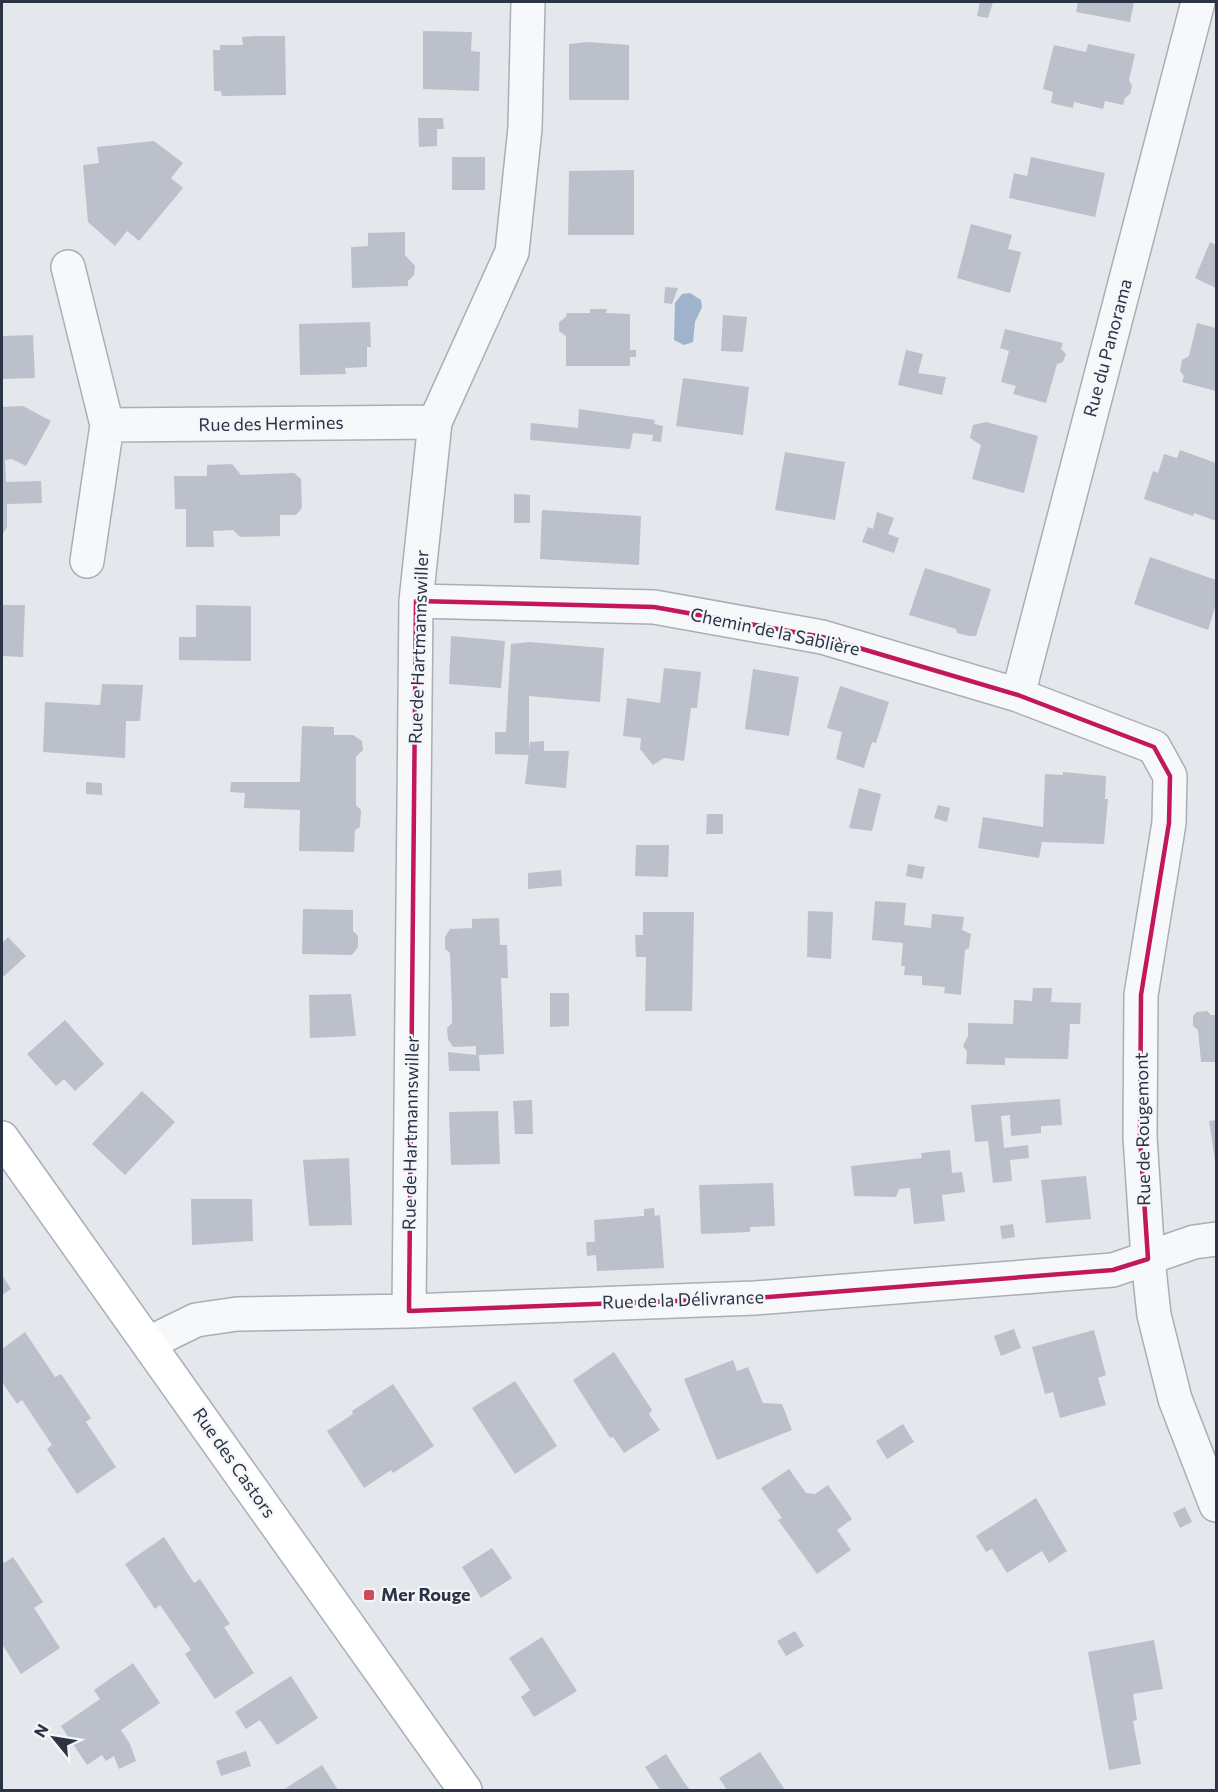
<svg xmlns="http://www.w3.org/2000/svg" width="1218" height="1792" font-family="Commissioner,sans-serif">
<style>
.water{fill:#9fb4cc}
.building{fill:#bbc0ca}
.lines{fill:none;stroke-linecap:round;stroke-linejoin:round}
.street-casing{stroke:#a9aeb7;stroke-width:36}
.secondary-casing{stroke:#a9aeb7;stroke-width:36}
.street{stroke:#f7f8fa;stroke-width:33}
.secondary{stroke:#fff;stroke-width:33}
.marked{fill:none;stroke:#c2185b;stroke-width:4.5;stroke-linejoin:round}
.poi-dot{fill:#d1495b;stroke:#f4f6f9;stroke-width:2}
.labels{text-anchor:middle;stroke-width:4.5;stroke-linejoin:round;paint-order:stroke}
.street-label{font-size:18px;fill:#2b3445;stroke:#f4f6f9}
.poi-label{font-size:18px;font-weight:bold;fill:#2b3445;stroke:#f4f6f9;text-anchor:start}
</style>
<rect width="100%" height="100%" fill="#e4e7ec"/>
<path class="water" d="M 690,293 L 701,300 L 702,307 L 695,322 L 693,342 L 684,345 L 674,340 L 675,303 L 682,294 Z"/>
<path class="building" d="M 980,2 L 993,2 L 988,18 L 977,16 Z
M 1078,2 L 1134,2 L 1130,22 L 1076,12 Z
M 423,31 L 472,32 L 471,51 L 480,52 L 479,91 L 423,89 Z
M 257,36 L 285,36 L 286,95 L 222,96 L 221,91 L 214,91 L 213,50 L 220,50 L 220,45 L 243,45 L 242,37 Z
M 588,42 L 629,45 L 629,100 L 569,100 L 569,44 Z
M 1088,44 L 1135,54 L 1129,80 L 1132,86 L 1130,94 L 1125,98 L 1123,105 L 1105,101 L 1103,109 L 1074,102 L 1073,108 L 1051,103 L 1053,92 L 1043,89 L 1054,45 L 1086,52 Z
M 418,118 L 443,118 L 444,129 L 437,129 L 437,146 L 419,147 Z
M 154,141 L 183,163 L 171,178 L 183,188 L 139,241 L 127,231 L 115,246 L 88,222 L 83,165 L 99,163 L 97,147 Z
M 452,157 L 485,157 L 485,190 L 452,190 Z
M 1031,157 L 1105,173 L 1095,217 L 1009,198 L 1014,173 L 1027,176 Z
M 634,170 L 634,235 L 568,235 L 569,171 Z
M 971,224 L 1012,235 L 1008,249 L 1021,252 L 1010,293 L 957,278 Z
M 405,232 L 405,255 L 415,266 L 414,275 L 408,281 L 408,286 L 352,288 L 351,247 L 368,246 L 368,233 Z
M 1210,242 L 1216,245 L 1216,288 L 1195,278 Z
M 665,287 L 678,288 L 672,304 L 664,303 Z
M 590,309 L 607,309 L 606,313 L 630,314 L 630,350 L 636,350 L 636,357 L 630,357 L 630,366 L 566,366 L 566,336 L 559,331 L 559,322 L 566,317 L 567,313 L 590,313 Z
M 723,315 L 747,317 L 743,352 L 721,351 Z
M 370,322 L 371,347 L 367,347 L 367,367 L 345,368 L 346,374 L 300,375 L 299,324 Z
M 1197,323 L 1216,328 L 1216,391 L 1182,382 L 1184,376 L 1180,371 L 1182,360 L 1189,356 Z
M 1005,329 L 1063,343 L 1061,349 L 1066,354 L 1063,362 L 1057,364 L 1046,403 L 1013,394 L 1016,386 L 1001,382 L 1009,351 L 1000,348 Z
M 33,335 L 35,378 L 2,379 L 2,336 Z
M 906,350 L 923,354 L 918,373 L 946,377 L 942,395 L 898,385 Z
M 683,378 L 749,387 L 743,435 L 676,426 Z
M 23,406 L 51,421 L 26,466 L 12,459 L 5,460 L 6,482 L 41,481 L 42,503 L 7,504 L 7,527 L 2,535 L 2,407 Z
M 579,409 L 655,420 L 654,424 L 663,426 L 661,442 L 652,441 L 653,435 L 633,433 L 630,449 L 530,440 L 531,423 L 578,428 Z
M 986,422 L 1038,436 L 1024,493 L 972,479 L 981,445 L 970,438 L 973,425 Z
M 1180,450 L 1216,463 L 1216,521 L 1194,513 L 1193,516 L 1144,499 L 1153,471 L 1158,473 L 1164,454 L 1177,458 Z
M 785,452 L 845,462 L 835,520 L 775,510 Z
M 232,464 L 241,475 L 294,473 L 301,479 L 302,508 L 296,515 L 280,515 L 280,536 L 240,537 L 233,530 L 213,531 L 214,547 L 186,547 L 186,509 L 175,509 L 174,476 L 207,476 L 207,465 Z
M 514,494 L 530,495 L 530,523 L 514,523 Z
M 542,510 L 641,516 L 639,565 L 540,559 Z
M 877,512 L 894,518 L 888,534 L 899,538 L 894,553 L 862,542 L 868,527 L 873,529 Z
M 1150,557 L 1216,580 L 1216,604 L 1208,630 L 1134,604 Z
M 925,568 L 991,589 L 976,636 L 969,636 L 957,633 L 956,629 L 909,615 Z
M 2,605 L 25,605 L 23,657 L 2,656 Z
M 196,605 L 251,606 L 251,661 L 179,660 L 179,637 L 196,637 Z
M 451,636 L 505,641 L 501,688 L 449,684 Z
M 529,642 L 604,648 L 600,702 L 529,696 L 529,755 L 495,754 L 495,732 L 506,732 L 511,644 Z
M 664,668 L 701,672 L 697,708 L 691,708 L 684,761 L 664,758 L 653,765 L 640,749 L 641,738 L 623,736 L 627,698 L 660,703 Z
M 753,669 L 799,677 L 789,736 L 745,729 Z
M 102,684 L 143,685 L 140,721 L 126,721 L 125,758 L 43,752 L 45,702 L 100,705 Z
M 840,686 L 889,702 L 876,743 L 872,742 L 864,768 L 836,759 L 842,732 L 827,728 Z
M 302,726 L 334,727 L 334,735 L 353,735 L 362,741 L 363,750 L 356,757 L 356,805 L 361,810 L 360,827 L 355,830 L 354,852 L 299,851 L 300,810 L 244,808 L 245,793 L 230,792 L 231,782 L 300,782 Z
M 544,741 L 544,751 L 569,751 L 566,788 L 525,784 L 530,742 Z
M 1063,772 L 1106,776 L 1105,799 L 1108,799 L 1104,844 L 1042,842 L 1039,858 L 978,848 L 983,817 L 1043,827 L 1045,774 L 1063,775 Z
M 86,782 L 102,783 L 102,795 L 86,794 Z
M 859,788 L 881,794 L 872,831 L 849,828 Z
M 938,805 L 950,808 L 947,822 L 934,818 Z
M 707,814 L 723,814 L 723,834 L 706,834 Z
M 636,845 L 669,845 L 668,877 L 635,876 Z
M 908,864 L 925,867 L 922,879 L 906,876 Z
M 561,870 L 562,886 L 528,889 L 528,873 Z
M 875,901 L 906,903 L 904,925 L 931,928 L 932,914 L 964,917 L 962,930 L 971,934 L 969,948 L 965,950 L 961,995 L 944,993 L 945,987 L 922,985 L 922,976 L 904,975 L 905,966 L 901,966 L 903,943 L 872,940 Z
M 303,909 L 353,910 L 353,931 L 358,936 L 358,947 L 352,955 L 302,954 Z
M 808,911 L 833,912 L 831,959 L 807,957 Z
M 643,912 L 694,912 L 692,1011 L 645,1011 L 646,957 L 636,957 L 635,935 L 643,935 Z
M 499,918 L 500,945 L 507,945 L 508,978 L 501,978 L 504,1054 L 479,1055 L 480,1071 L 449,1071 L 448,1052 L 476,1055 L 476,1046 L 453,1047 L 448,1039 L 447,1028 L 452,1023 L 452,1011 L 450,953 L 445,949 L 445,937 L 450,929 L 472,928 L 472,919 Z
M 8,937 L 26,956 L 2,978 L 2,943 Z
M 1033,988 L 1052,988 L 1051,1002 L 1081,1003 L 1080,1024 L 1070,1024 L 1068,1059 L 1005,1058 L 1005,1065 L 966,1064 L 967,1051 L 963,1046 L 968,1036 L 968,1023 L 1013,1024 L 1014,1000 L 1032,1001 Z
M 550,993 L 569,993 L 569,1026 L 550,1027 Z
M 351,994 L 356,1036 L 310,1038 L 309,995 Z
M 1207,1011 L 1211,1015 L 1216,1015 L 1216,1062 L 1201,1062 L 1198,1030 L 1193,1026 L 1193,1016 L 1197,1012 Z
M 65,1020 L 104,1064 L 75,1091 L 64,1079 L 56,1086 L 27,1054 Z
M 142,1091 L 175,1122 L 125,1175 L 92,1144 Z
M 1060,1099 L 1062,1125 L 1041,1126 L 1041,1133 L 1011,1136 L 1010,1115 L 1001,1116 L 1004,1148 L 1028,1145 L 1029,1158 L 1010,1160 L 1012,1181 L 993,1183 L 988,1141 L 975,1142 L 971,1105 Z
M 532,1100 L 533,1134 L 515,1134 L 513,1101 Z
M 498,1111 L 500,1164 L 451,1165 L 449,1112 Z
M 1216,1120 L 1216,1159 L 1215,1160 L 1209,1121 Z
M 950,1150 L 952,1173 L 962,1172 L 965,1192 L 942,1195 L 945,1221 L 914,1224 L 910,1188 L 899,1189 L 896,1197 L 854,1196 L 851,1166 L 922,1158 L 921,1153 Z
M 349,1158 L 352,1225 L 309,1226 L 303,1160 Z
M 1086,1176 L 1091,1219 L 1046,1223 L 1041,1180 Z
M 773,1183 L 775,1226 L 750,1227 L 750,1232 L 701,1234 L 699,1185 Z
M 191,1199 L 252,1199 L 253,1241 L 192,1245 Z
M 654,1208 L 655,1216 L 660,1215 L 664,1268 L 597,1271 L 596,1255 L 587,1256 L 586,1242 L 595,1242 L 594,1220 L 644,1216 L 644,1209 Z
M 1013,1224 L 1015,1237 L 1002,1239 L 1000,1226 Z
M 2,1275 L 11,1289 L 2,1295 Z
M 1014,1329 L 1021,1348 L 1001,1356 L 994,1336 Z
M 1094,1330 L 1106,1375 L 1098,1378 L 1106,1405 L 1060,1418 L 1053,1392 L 1045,1394 L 1032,1347 Z
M 25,1332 L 55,1377 L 61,1374 L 91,1418 L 86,1422 L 116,1467 L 77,1494 L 47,1449 L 52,1445 L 22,1400 L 17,1404 L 2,1382 L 2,1349 Z
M 614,1352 L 652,1410 L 649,1414 L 660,1430 L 624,1453 L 613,1437 L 610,1438 L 573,1380 Z
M 733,1360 L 737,1371 L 748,1367 L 763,1403 L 782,1404 L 792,1430 L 717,1460 L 684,1379 Z
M 515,1381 L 557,1446 L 515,1474 L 472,1408 Z
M 393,1384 L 434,1446 L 393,1473 L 391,1470 L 364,1488 L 327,1431 L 353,1414 L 352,1411 Z
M 903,1424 L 914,1442 L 887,1459 L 876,1441 Z
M 789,1469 L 806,1493 L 815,1494 L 828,1485 L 852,1519 L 837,1530 L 851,1550 L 817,1574 L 778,1520 L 782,1518 L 761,1488 Z
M 1036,1498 L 1067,1551 L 1049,1563 L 1042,1551 L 1007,1573 L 992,1549 L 986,1552 L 976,1536 Z
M 1185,1507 L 1192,1522 L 1180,1528 L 1173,1513 Z
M 164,1537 L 194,1583 L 200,1579 L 230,1624 L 224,1627 L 254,1673 L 215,1699 L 185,1654 L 191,1650 L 160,1605 L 155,1609 L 125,1564 Z
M 492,1548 L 512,1578 L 481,1598 L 462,1567 Z
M 13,1557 L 43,1602 L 34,1608 L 60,1648 L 21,1674 L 2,1644 L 2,1559 L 4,1563 Z
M 795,1631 L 804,1646 L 786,1656 L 777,1641 Z
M 542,1637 L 577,1691 L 534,1717 L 521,1697 L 530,1690 L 509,1658 Z
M 1154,1640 L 1163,1689 L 1133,1694 L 1137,1720 L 1133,1721 L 1141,1764 L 1109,1770 L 1088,1652 Z
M 133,1663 L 160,1703 L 121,1730 L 130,1744 L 136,1761 L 119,1769 L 114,1756 L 106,1761 L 102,1755 L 87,1765 L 61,1726 L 100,1699 L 94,1690 Z
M 291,1676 L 318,1718 L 277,1745 L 260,1720 L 246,1729 L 235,1712 Z
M 246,1751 L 251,1766 L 221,1776 L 216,1761 Z
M 760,1752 L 785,1790 L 727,1790 L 719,1778 Z
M 666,1754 L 684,1782 L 690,1790 L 660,1790 L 645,1767 Z
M 322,1765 L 338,1790 L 283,1790 Z"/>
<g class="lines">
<defs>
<path id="street" d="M 68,267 L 107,425 L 87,561
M 107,425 L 435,422
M 416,601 L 654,607 L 822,637 L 1018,695 L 1154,747 L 1170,776 L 1169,823 L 1141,995 L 1140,1137 L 1148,1259 L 1154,1315 L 1175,1399 L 1216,1505
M 1018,695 L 1198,2
M 409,1311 L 416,601 L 435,422 L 512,252 L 525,128 L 528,2
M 149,1343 L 196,1320 L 237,1314 L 409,1311 L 755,1298 L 1113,1270 L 1194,1242 L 1216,1239"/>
<path id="secondary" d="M 2,1138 L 465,1790"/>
</defs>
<use href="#street" class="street-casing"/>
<use href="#secondary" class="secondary-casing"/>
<use href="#street" class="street"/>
<use href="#secondary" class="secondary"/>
</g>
<path class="marked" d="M 416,601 L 654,607 L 822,637 L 1018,695 L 1154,747 L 1170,776 L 1169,823 L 1141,995 L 1140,1137 L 1148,1259 L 1113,1270 L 755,1298 L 409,1311 Z"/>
<rect class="poi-dot" x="363" y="1589" width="12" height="12" rx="3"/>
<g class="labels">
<g class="street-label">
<text transform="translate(1108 348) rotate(-75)" y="6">Rue du Panorama</text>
<text transform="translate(271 424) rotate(-1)" y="6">Rue des Hermines</text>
<text transform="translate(775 632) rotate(12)" y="6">Chemin de la Sablière</text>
<text transform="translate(419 647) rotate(-88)" y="6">Rue de Hartmannswiller</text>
<text transform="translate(1143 1129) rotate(-91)" y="6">Rue de Rougemont</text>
<text transform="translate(411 1133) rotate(-89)" y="6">Rue de Hartmannswiller</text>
<text transform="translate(683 1300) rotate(-2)" y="6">Rue de la Délivrance</text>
<text transform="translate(234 1463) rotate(55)" y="6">Rue des Castors</text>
</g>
<g class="poi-label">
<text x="381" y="1601">Mer Rouge</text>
</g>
</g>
<rect width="1218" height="1792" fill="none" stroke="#2b3445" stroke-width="6"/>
<g transform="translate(54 1738) rotate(300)" stroke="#f4f6f9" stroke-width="4.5" paint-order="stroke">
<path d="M0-4.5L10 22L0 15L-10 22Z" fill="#2b3445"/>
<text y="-9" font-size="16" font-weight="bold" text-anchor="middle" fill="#2b3445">N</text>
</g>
</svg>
